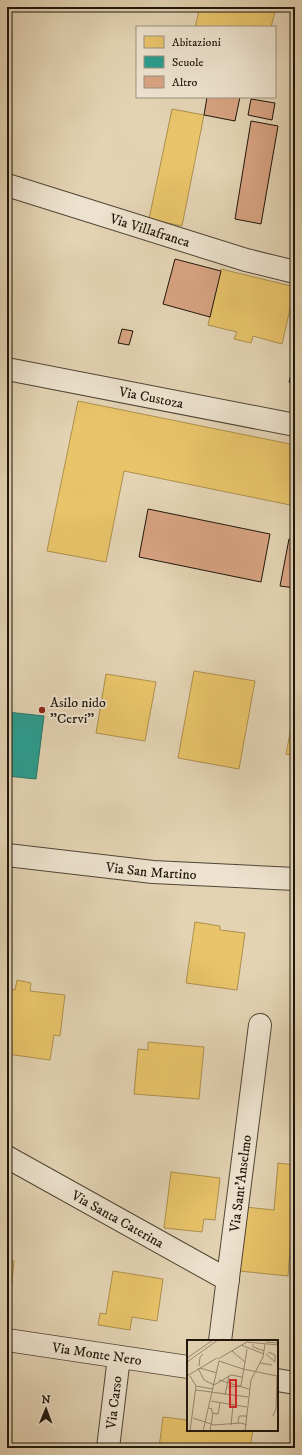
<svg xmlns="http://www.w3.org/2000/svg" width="302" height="1455" font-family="'IM FELL DW Pica',serif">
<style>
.homes{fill:#e9c46a;stroke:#ac904e}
.schools{fill:#2a9d8f;stroke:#277567}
.building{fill:#d7a281;stroke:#1f170b}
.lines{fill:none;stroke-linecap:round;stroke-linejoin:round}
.minor-casing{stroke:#504635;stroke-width:24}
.minor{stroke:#ede2ce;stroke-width:22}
.poi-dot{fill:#8f2418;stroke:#ede2ce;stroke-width:1.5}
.labels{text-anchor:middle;stroke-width:4;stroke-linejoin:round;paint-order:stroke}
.street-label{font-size:14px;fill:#1f170b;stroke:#ede2ce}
.poi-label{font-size:14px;fill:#1f170b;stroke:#ede2ce;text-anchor:start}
.inset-road{fill:none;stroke:#958870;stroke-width:1}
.view{fill:#d62828;fill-opacity:0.15;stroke:#d62828;stroke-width:2}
.inset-edge{fill:none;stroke:#1f170b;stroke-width:2}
</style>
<rect width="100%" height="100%" fill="#e3d3b3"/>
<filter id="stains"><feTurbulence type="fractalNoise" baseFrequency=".005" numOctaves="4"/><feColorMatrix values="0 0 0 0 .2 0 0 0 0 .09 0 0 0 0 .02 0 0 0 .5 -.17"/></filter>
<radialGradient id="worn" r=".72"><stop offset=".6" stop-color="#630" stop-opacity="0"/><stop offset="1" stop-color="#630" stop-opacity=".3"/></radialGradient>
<path class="homes" d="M 200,7 L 216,10 L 216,7 L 276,7 L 271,27 L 195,27 Z
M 172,109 L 204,115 L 182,226 L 149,219 Z
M 221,269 L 295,287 L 282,344 L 253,336 L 251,343 L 234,339 L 237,332 L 208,325 Z
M 78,401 L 295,445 L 295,506 L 124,471 L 106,562 L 47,551 Z
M 194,671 L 255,681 L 239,769 L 178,758 Z
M 106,674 L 156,682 L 145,741 L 96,733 Z
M 295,707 L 295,756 L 286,754 Z
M 292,921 L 295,922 L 295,940 L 290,940 Z
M 195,922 L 220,926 L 220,930 L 245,933 L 237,990 L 186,983 Z
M 17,980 L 31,983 L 30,991 L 65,995 L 60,1036 L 54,1035 L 50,1060 L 7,1054 L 7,988 L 15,990 Z
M 148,1042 L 204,1047 L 199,1099 L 134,1094 L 138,1049 L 148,1050 Z
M 278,1163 L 295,1165 L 295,1235 L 291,1235 L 288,1276 L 239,1271 L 245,1207 L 274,1210 Z
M 171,1172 L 220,1178 L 215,1220 L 204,1219 L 202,1232 L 164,1228 Z
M 7,1260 L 14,1261 L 9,1315 L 7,1314 Z
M 113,1271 L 163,1279 L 157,1321 L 132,1317 L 130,1330 L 98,1325 L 100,1313 L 106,1314 Z
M 163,1417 L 188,1420 L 188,1430 L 253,1430 L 250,1448 L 159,1448 Z"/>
<path class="schools" d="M 7,712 L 44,716 L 36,779 L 7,776 Z"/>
<path class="building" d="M 295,66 L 295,80 L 292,79 Z
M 207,97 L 240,97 L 235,121 L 204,115 Z
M 251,99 L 275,103 L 272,120 L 248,115 Z
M 251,121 L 278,126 L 261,224 L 235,219 Z
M 175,259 L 221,271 L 210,317 L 163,304 Z
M 122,329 L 133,331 L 129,345 L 118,343 Z
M 295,360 L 295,383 L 289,382 Z
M 148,509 L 270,534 L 261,582 L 139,557 Z
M 289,539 L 295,540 L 295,588 L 280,586 Z"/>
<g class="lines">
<defs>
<g id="minor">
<path id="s1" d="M 7,185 L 246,260 L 295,272"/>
<path id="s2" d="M 7,369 L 295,425"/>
<path id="s3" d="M 7,855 L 153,872 L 295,879"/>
<path id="s4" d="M 7,1157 L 228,1280"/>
<path id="s5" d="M 7,1340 L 188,1367"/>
<path id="s6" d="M 220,1341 L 260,1025"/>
<path d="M 277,1380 L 295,1383"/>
<path id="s7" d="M 108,1448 L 119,1357"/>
</g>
</defs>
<use href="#minor" class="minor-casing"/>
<use href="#minor" class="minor"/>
</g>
<circle class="poi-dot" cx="42" cy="710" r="4"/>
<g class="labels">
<g class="street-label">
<text dy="5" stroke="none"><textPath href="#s1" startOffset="150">Via Villafranca</textPath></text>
<text dy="5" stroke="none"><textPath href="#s2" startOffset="147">Via Custoza</textPath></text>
<text dy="5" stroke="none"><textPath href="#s3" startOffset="145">Via San Martino</textPath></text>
<text dy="5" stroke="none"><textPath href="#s6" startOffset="159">Via Sant'Anselmo</textPath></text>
<text dy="5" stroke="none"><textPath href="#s4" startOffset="127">Via Santa Caterina</textPath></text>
<text dy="5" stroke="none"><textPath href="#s5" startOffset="91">Via Monte Nero</textPath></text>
<text dy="5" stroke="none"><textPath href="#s7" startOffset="46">Via Carso</textPath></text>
</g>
<g class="poi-label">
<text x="50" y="707">Asilo nido<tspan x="50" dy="16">"Cervi"</tspan></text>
</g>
</g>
<g transform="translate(187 1340)">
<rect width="91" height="91" fill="#e3d3b3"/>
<path class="inset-road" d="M 79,2 L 91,3 L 91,1M 66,4 L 66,7 L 77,11M 54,5 L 77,14M 45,11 L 58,22 L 54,46M 79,14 L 88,22 L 88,15 L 81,12M 0,18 L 26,0M 31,19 L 60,2 L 91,5M 32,21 L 56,29 L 90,36 L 89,69 L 86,76M 0,22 L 31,0M 58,22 L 60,9M 73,23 L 85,25M 12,26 L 13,17 L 16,14M 11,28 L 17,40 L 27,45M 13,28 L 30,33M 0,36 L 30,18M 3,36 L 9,46 L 3,91M 32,40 L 62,49M 27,45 L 44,35 L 55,37M 9,46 L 26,49M 41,47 L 54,46M 9,50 L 61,57M 38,55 L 42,36M 24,61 L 60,67M 22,68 L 25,69 L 25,73 L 31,74 L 33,63M 6,78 L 27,85 L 54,83 L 60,85M 51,83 L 52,76 L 60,76M 44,85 L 46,65M 16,91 L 32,21M 23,91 L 26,73M 58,91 L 64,40 L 76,17 L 78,4"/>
<path class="view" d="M 43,40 L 49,40 L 49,67 L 43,67 Z"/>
<rect width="91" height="91" class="inset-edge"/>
</g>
<rect width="302" height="1455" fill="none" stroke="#e3d3b3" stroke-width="24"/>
<rect x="8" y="8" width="286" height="1439" fill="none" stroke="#1f170b" stroke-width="2"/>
<rect x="12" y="12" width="278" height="1431" fill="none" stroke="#1f170b"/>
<rect x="136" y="26" width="140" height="72" fill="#ede2ce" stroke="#9b9180"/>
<rect x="144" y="36" width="20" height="12" fill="#e9c46a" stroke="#9b9180"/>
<text x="172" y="46" font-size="12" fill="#1f170b">Abitazioni</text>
<rect x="144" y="56" width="20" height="12" fill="#2a9d8f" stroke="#9b9180"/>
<text x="172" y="66" font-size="12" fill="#1f170b">Scuole</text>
<rect x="144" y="76" width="20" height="12" fill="#d7a281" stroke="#9b9180"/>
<text x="172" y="86" font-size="12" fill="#1f170b">Altro</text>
<g transform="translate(46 1409) rotate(1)" stroke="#ede2ce" stroke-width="3" paint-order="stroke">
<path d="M0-3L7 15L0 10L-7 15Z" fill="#1f170b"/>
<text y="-6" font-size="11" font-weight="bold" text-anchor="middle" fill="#1f170b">N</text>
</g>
<rect width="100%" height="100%" filter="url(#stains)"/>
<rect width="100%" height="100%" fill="url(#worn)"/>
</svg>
